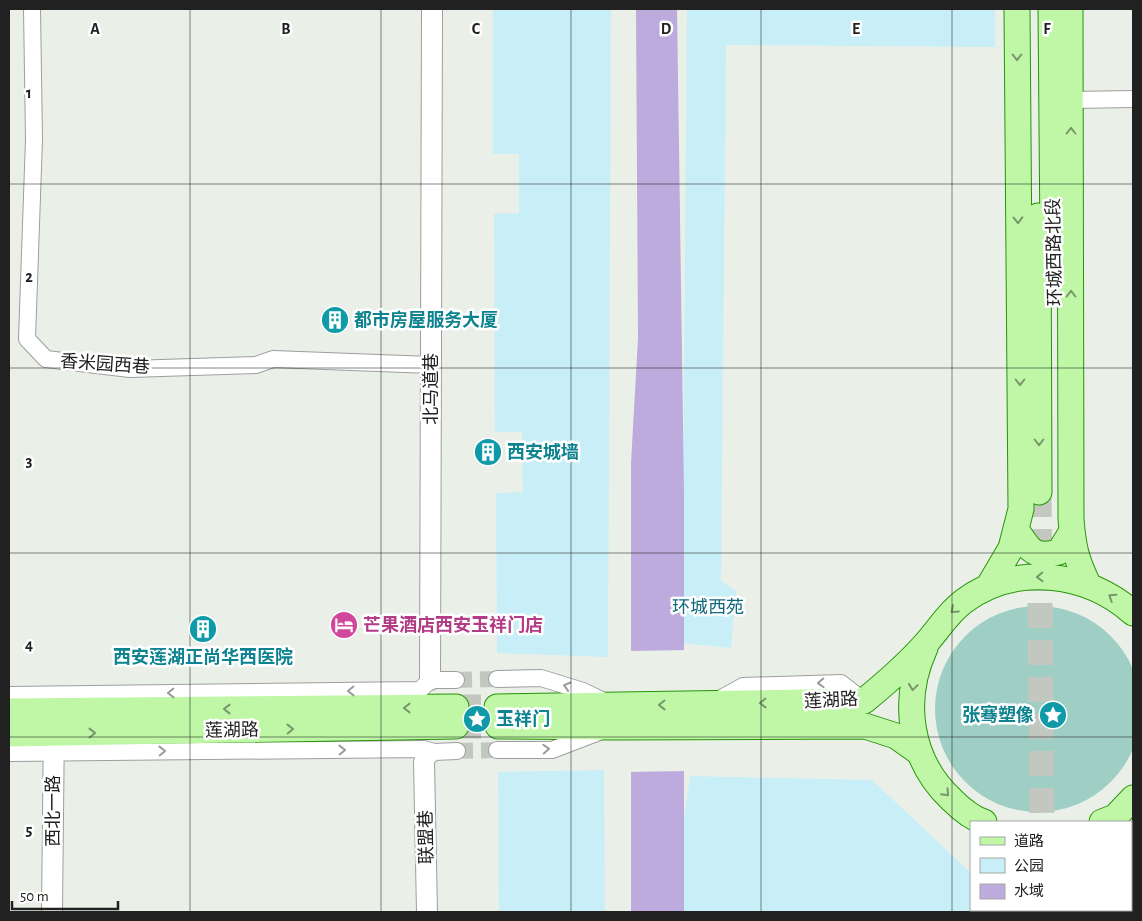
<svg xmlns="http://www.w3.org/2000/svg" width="1142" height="921" font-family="'Alegreya Sans','Noto Sans SC',sans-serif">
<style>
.forest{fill:#9fcec5}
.park{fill:#c8eef7}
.water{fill:#bcabdc}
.pier{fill:#eaf0e8}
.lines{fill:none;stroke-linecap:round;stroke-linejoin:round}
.minor-tunnel{stroke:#c2c7c0;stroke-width:16;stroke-dasharray:16 8;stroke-linecap:butt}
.primary-tunnel{stroke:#c2c7c0;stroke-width:25;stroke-dasharray:25 12;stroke-linecap:butt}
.minor-casing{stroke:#9e9e9e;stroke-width:18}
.tertiary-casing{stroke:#9e9e9e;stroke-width:22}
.primary-casing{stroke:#269508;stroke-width:27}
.minor{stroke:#fff;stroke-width:16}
.tertiary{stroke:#fff;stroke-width:20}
.primary{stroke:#bff7a6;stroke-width:25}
.oneway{stroke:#78976a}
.oneway2{stroke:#9b9b9b}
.grid{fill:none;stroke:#212121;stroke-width:1;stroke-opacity:0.55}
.labels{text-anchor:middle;stroke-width:5;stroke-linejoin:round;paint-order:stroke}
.street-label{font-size:18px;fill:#212121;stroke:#fff}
.culture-label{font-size:18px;font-weight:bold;fill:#0d838f;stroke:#fff;text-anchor:start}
.park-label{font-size:18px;fill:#12667c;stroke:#fff}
.hotel-label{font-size:18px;font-weight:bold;fill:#b23c85;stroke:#fff;text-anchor:start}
.grid-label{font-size:16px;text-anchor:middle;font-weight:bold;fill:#212121;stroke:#fff;stroke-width:5;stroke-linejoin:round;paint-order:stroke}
</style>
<rect width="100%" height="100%" fill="#eaf0e8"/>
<path class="forest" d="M935 709a103 103 0 1 1 206 0a103 103 0 1 1-206 0Z"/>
<path class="park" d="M 493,9 L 611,9 L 608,657 L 497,653 L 496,493 L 523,492 L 522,432 L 495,432 L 494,214 L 519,213 L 519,154 L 493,154 Z
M 687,9 L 995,9 L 995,47 L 726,45 L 721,581 L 736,591 L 731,648 L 682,643 Z
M 604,770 L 605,912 L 499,912 L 498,772 Z
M 690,776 L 872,780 L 971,873 L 971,910 L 1001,910 L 1001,912 L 684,912 L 684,819 Z"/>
<path class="water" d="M 636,9 L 677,9 L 684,491 L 684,912 L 631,912 L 631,463 L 638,338 Z"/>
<path class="pier" d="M 687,650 L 687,771 L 627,772 L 628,651 Z"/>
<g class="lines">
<path class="minor-tunnel" d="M 456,680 L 497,679
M 457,751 L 497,750"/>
<path class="primary-tunnel" d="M 1039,492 L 1042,822
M 456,707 L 497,707
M 456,726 L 498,726
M 1043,910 L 1043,912"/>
<defs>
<path id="minor" d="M 32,9 L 34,139 L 27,339 L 46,359 L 130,369 L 256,365 L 273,359 L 431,365
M 1071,100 L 1133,99
M 497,679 L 541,678 L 583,691 L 606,702
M 9,695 L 420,690 L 430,680 L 456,680
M 716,701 L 743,686 L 841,683 L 864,701
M 497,750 L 552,750 L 599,732
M 9,753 L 424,749 L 434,752
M 427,758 L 434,752 L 457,751"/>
<path id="tertiary" d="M 430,680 L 432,9
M 424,762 L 427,912
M 52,912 L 54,720"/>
<path id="primary" d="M 1051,9 L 1053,242
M 1070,9 L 1071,519 C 1073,546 1076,559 1088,584
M 1038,216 L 1039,492
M 1016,529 C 1029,550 1034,559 1059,552 L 1072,531
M 988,587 L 1011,548 L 1021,509 L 1017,9
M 925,648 C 901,700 909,760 952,800 C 961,809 972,818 984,822
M 497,707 L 864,701 C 886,683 910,662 928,641 C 941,626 948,613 964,601 C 1015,563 1087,572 1133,613
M 9,711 L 456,707
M 498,726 L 612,727 L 865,726 L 896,736 L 920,753
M 9,734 L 456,726
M 1102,822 L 1115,817 L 1133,798
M 1020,910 L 1020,912
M 1080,912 L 1080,910"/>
</defs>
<use href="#minor" class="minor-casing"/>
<use href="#tertiary" class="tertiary-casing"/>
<use href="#primary" class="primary-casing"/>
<use href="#minor" class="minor"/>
<use href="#tertiary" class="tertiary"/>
<use href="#primary" class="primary"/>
</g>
<defs><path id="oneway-chevron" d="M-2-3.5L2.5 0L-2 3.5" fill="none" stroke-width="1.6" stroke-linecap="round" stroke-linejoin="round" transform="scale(1.25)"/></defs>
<g class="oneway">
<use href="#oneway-chevron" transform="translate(1017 57) rotate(90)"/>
<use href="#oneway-chevron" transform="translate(1071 131) rotate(-90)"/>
<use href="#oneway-chevron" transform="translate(1018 220) rotate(89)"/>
<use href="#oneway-chevron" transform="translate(1071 294) rotate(-90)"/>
<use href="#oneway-chevron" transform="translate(1020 382) rotate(90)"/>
<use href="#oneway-chevron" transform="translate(1039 442) rotate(90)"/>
<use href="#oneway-chevron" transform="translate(1040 577) rotate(178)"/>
<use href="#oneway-chevron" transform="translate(1112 597) rotate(-147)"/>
<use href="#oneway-chevron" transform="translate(954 610) rotate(138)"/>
<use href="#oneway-chevron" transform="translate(913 687) rotate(98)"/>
<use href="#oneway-chevron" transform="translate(763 703) rotate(179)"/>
<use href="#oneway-chevron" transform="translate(662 705) rotate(179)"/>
<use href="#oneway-chevron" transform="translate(407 708) rotate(180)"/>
<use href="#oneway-chevron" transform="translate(227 709) rotate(180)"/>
<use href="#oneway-chevron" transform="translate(290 729) rotate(-1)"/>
<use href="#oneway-chevron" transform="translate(92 733) rotate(-1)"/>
<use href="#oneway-chevron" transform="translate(946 793) rotate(47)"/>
</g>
<g class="oneway2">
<use href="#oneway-chevron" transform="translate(821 683) rotate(178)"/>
<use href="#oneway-chevron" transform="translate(567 686) rotate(-163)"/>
<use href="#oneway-chevron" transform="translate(351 691) rotate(179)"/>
<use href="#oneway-chevron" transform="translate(171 693) rotate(179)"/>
<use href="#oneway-chevron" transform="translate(546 749) rotate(-3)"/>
<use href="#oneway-chevron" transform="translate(342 750) rotate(-1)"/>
<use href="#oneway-chevron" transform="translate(162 751) rotate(-1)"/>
</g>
<path class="grid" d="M 190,9 L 190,912M 381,9 L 381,912M 571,9 L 571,912M 761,9 L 761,912M 952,9 L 952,912M 9,184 L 1133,184M 9,368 L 1133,368M 9,553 L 1133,553M 9,737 L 1133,737"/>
<defs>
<symbol id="building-disc" viewBox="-11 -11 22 22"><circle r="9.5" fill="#0f9aa8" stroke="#fff"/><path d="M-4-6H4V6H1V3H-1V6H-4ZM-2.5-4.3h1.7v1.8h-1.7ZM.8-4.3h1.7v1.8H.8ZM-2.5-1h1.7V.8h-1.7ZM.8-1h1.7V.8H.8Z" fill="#fff"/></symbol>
<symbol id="hotel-disc" viewBox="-11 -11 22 22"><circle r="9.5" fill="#d1479c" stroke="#fff"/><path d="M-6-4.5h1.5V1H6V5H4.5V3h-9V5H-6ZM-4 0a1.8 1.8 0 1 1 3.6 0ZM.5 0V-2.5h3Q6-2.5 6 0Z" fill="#fff"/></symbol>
<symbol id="sight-disc" viewBox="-11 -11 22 22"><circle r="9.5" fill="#0f9aa8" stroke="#fff"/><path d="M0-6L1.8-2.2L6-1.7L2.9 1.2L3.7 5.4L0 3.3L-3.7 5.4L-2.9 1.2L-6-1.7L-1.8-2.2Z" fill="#fff"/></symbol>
</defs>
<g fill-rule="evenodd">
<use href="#building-disc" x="319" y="304" width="32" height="32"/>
<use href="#building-disc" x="472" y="436" width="32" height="32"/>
<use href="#hotel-disc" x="328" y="609" width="32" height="32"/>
<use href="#building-disc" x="187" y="613" width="32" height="32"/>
<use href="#sight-disc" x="1037" y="699" width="32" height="32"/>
<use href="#sight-disc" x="461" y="703" width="32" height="32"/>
</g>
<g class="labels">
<g class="street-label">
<text transform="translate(1054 252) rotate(-91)" y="6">环城西路北段</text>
<text transform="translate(105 364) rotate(4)" y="6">香米园西巷</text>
<text transform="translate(431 389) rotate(-90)" y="6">北马道巷</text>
<text transform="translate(831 700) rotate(-3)" y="6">莲湖路</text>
<text transform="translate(232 730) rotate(-1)" y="6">莲湖路</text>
<text transform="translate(53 811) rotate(-90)" y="6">西北一路</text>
<text transform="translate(426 837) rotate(-91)" y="6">联盟巷</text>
</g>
<g class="culture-label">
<text x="354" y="326">都市房屋服务大厦</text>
<text x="507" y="458">西安城墙</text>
<text x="203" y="663" text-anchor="middle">西安莲湖正尚华西医院</text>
<text x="1034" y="721" text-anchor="end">张骞塑像</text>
<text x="496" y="725">玉祥门</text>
</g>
<g class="park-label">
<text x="708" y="613">环城西苑</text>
</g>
<g class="hotel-label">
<text x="363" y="631">芒果酒店西安玉祥门店</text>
</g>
</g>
<g class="grid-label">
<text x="95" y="34">A</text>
<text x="286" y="34">B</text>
<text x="476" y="34">C</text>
<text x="666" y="34">D</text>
<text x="856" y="34">E</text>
<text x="1047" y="34">F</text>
<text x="29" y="98">1</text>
<text x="29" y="282">2</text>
<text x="29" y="466">3</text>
<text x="29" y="650">4</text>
<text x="29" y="835">5</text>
</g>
<rect width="1142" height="921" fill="none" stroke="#212121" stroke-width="20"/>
<rect x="970" y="821" width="162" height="90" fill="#ffffff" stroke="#a6a6a6"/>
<rect x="980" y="837" width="25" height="8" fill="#bff7a6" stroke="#a6a6a6"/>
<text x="1014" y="846" font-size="15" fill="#212121">道路</text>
<rect x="980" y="858" width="25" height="15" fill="#c8eef7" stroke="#a6a6a6"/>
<text x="1014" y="871" font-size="15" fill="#212121">公园</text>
<rect x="980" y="884" width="25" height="15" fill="#bcabdc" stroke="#a6a6a6"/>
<text x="1014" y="896" font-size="15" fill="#212121">水域</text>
<path d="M12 901v8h106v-8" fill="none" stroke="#212121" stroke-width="2.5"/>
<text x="20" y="901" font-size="15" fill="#212121" stroke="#ffffff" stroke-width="4" paint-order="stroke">50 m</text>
</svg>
